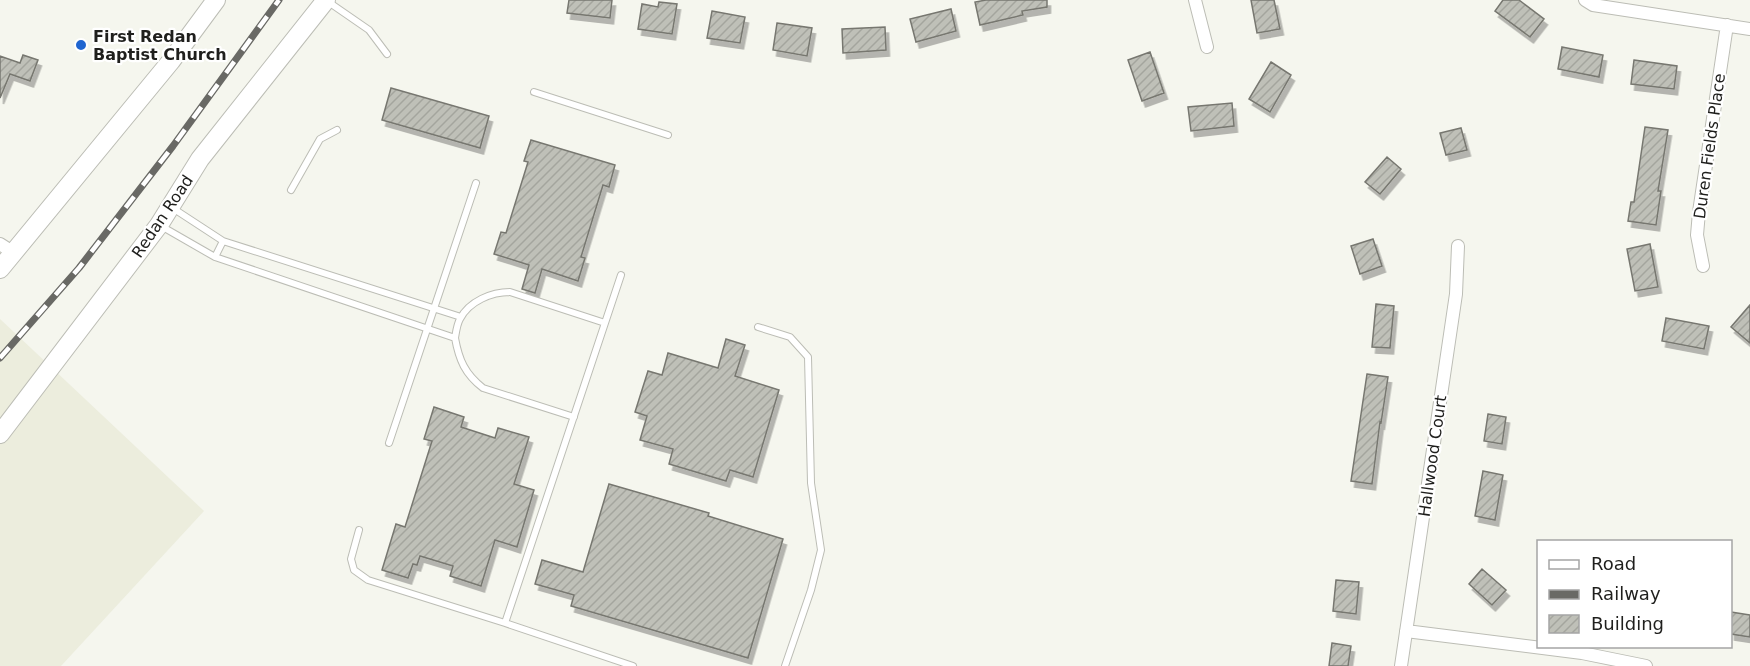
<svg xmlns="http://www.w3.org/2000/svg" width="1750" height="666" font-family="'DejaVu Sans',sans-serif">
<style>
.built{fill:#eceddd}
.building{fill:url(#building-hatch);stroke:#777770;stroke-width:1.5;filter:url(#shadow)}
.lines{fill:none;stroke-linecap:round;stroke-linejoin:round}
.lane-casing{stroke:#bcbdb5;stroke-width:8}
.street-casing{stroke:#bcbdb5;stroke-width:14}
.secondary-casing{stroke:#bcbdb5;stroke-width:20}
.lane{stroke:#fff;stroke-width:6}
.street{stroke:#fff;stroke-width:12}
.secondary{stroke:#fff;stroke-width:18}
.rail-casing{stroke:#696965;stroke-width:7}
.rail{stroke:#fff;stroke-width:4.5;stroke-dasharray:14;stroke-linecap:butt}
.poi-dot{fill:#1f65d0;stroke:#fff;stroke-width:2}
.labels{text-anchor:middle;stroke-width:4.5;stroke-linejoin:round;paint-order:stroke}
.poi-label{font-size:16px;font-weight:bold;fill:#1f1f1d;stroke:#fff;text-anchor:start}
.street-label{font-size:16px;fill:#1f1f1d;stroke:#fff}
</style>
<defs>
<pattern id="building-hatch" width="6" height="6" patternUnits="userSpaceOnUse" patternTransform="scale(1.5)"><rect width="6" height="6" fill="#bfc0b8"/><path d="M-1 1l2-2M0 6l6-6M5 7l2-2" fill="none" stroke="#a4a59e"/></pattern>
<filter id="shadow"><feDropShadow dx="3.5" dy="6" stdDeviation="0" flood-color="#0004"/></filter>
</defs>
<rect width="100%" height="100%" fill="#f5f6ee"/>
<path class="built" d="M 0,319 L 204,511 L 61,666 L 0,666 Z"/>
<path class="building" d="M 569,0 L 612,0 L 610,18 L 567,13 Z
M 986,0 L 1047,0 L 1047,7 L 1022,11 L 1023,15 L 980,25 L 975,2 Z
M 1251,0 L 1274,0 L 1280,29 L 1257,33 Z
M 1503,0 L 1519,0 L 1544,19 L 1530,37 L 1495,11 Z
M 659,2 L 677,4 L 672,34 L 638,29 L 642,4 L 658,7 Z
M 951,9 L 956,31 L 916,42 L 910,19 Z
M 712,11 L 745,17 L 740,43 L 707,38 Z
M 777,23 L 812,28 L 807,56 L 773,50 Z
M 885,27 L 886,50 L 843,53 L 842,29 Z
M 1562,47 L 1603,55 L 1599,77 L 1558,69 Z
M 1150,52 L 1164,93 L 1142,101 L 1128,60 Z
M 23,55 L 38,60 L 30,81 L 10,74 L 0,98 L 0,56 L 20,63 Z
M 1634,60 L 1677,66 L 1674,89 L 1631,84 Z
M 1271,62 L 1291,75 L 1270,112 L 1249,99 Z
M 391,88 L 489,116 L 480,148 L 382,120 Z
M 1232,103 L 1234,126 L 1191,131 L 1188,107 Z
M 1645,127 L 1668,130 L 1658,191 L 1661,191 L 1656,225 L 1628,221 L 1631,202 L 1634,202 Z
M 1461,128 L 1467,150 L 1446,155 L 1440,133 Z
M 531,140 L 615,165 L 609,187 L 603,185 L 581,257 L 585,258 L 578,281 L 542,269 L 535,293 L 522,289 L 529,265 L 494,254 L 501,232 L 506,233 L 528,162 L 524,161 Z
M 1387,157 L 1401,169 L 1380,194 L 1365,182 Z
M 1373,239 L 1382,266 L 1360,274 L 1351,246 Z
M 1650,244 L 1658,287 L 1635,291 L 1627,249 Z
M 1376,304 L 1394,306 L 1390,348 L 1372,347 Z
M 1750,305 L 1750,343 L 1731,327 Z
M 1666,318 L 1709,326 L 1704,349 L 1662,341 Z
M 726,339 L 745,345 L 735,376 L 779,390 L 753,477 L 730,470 L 726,481 L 669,464 L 673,449 L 640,440 L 647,416 L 635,412 L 648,371 L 662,375 L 668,353 L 718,368 Z
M 1367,374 L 1388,377 L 1381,423 L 1380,422 L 1372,484 L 1351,481 Z
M 434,407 L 464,417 L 461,427 L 495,438 L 498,428 L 529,437 L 514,484 L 534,490 L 517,547 L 495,540 L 481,586 L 450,576 L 453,566 L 420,556 L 417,565 L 413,564 L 408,578 L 382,570 L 396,524 L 405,527 L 432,441 L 424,439 Z
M 1488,414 L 1506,417 L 1502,444 L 1484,441 Z
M 1483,471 L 1503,475 L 1495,520 L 1475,516 Z
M 609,484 L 709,513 L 708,516 L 783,539 L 748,658 L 571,606 L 574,595 L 535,584 L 542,560 L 583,572 Z
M 1482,569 L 1506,590 L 1492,605 L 1469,584 Z
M 1336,580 L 1359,582 L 1356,614 L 1333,611 Z
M 1731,612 L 1750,615 L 1750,637 L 1731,634 Z
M 1332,643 L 1351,646 L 1348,666 L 1329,666 Z"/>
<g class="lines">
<defs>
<path id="lane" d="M 327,1 L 369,30 L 387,54
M 534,92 L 668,135
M 291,190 L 320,139 L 337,130
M 171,207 L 223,241 L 461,317
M 161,226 L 215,257 L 455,338 C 459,360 465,374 483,388 L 574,417
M 215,257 L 223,241
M 758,327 L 790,337 L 808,357 L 811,483 L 821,550 L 811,590 L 785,666
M 455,338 C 456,332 457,324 460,319 C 469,301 492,292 510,292 L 605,323
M 389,443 L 476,183
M 359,530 L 351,559 L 354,570 L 368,580 L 505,623 L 621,275
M 505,623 L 633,666"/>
<path id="street" d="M 1195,0 L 1207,47
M 1585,0 L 1593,5 L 1750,29
M 0,244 L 14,253
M 1703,266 L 1697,235 L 1699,212 L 1727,25
M 1406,631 L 1582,653 L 1646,666
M 1401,666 L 1456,294 L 1458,246"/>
<path id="secondary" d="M 0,269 L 171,61 L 216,0
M 0,434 L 159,225 L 200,159 L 326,0"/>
</defs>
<use href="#lane" class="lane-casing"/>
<use href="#street" class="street-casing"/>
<use href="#secondary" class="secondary-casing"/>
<use href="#lane" class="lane"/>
<use href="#street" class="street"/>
<use href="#secondary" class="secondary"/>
<defs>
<path id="rail" d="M 0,358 L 79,268 L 173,146 L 279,0"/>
</defs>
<use href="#rail" class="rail-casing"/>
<use href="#rail" class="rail"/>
</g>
<circle class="poi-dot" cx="81" cy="45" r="6"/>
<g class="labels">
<g class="poi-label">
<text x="93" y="42">First Redan<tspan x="93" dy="18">Baptist Church</tspan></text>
</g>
<g class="street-label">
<text transform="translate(1709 146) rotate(-82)" y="6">Duren Fields Place</text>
<text transform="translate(162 216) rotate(-56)" y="6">Redan Road</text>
<text transform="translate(1432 456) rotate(-82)" y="6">Hallwood Court</text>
</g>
</g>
<rect x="1537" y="540" width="195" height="108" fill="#ffffff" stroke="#a5a5a5" stroke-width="1.5"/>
<rect x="1549" y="560" width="30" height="9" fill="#ffffff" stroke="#a5a5a5" stroke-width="1.5"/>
<text x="1591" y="570" font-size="18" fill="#1f1f1d">Road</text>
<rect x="1549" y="590" width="30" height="9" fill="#696965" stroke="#a5a5a5" stroke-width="1.5"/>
<text x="1591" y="600" font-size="18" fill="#1f1f1d">Railway</text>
<rect x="1549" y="615" width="30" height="18" fill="url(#building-hatch)" stroke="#a5a5a5" stroke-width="1.5"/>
<text x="1591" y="630" font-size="18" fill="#1f1f1d">Building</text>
</svg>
